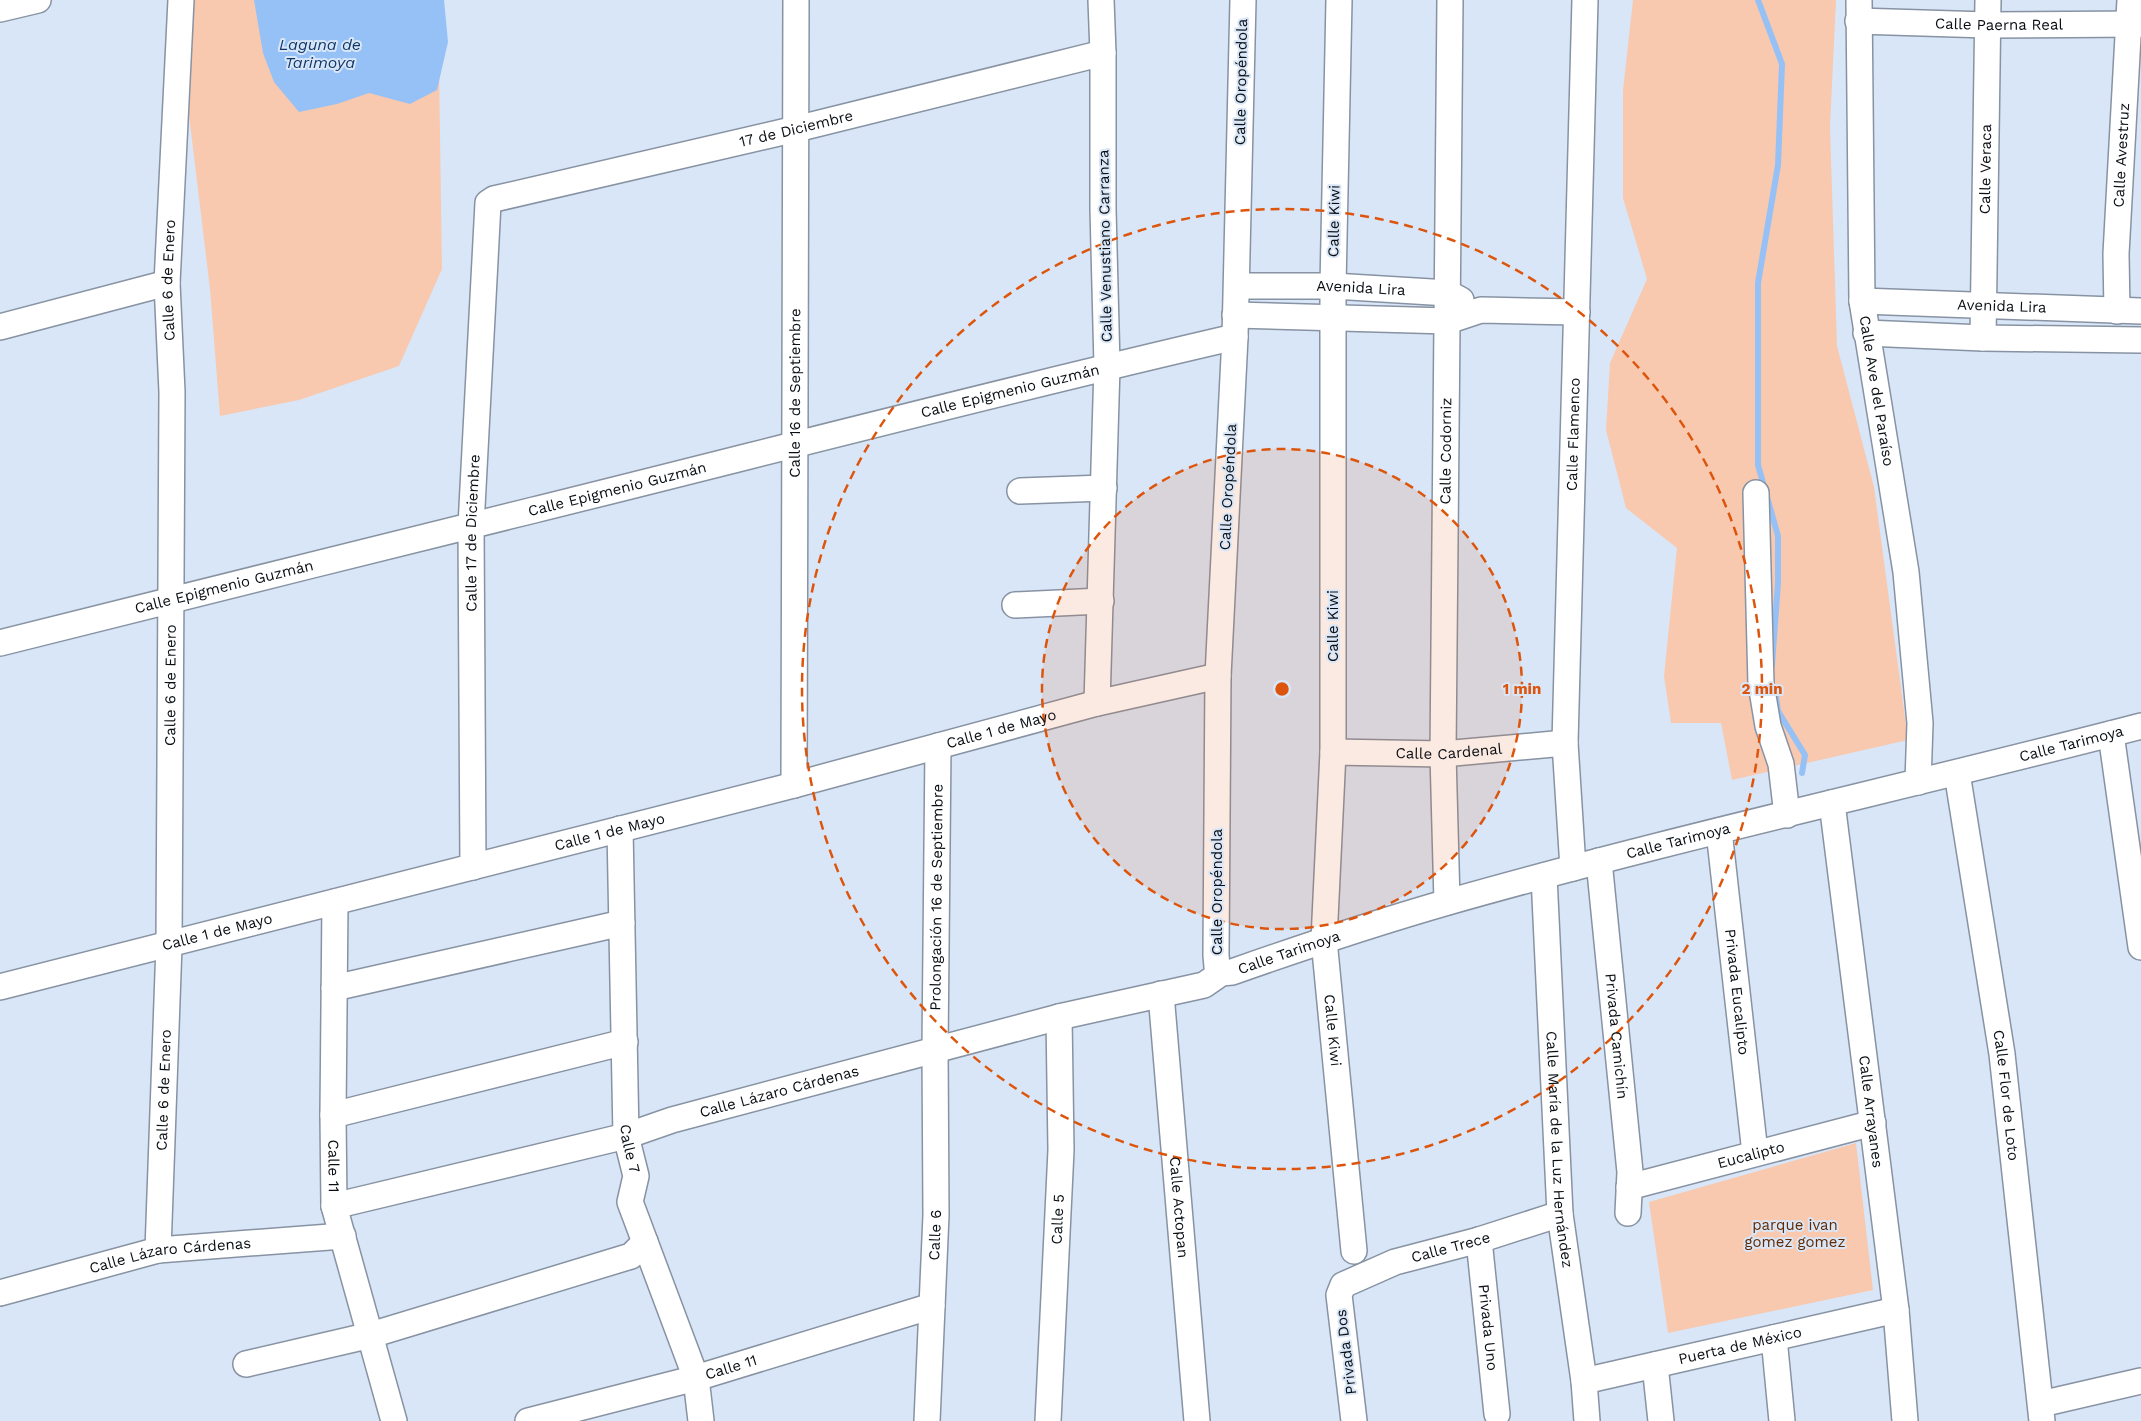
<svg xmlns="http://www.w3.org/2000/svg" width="2141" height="1421" font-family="'Work Sans',sans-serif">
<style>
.green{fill:#f8c9af}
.water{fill:#96c1f7}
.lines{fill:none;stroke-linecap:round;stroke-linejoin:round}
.stream{stroke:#96c1f7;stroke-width:6}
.minor-casing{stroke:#8793a3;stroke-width:28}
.minor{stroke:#fff;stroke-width:25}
.ring{fill:none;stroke:#dd550c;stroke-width:2.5;stroke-dasharray:9 6}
.labels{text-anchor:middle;stroke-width:4;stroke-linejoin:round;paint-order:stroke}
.street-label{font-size:15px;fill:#090e13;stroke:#d9e6f7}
.park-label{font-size:15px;fill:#632a00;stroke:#d9e6f7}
.water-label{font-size:16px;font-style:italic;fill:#0e3869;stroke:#d9e6f7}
.centre{fill:#dd550c;stroke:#d9e6f7;stroke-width:2.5}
.ring-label{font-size:15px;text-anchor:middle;font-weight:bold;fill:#dd550c;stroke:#d9e6f7;stroke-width:4;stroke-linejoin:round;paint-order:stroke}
</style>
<rect width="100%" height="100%" fill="#d9e6f7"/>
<path class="green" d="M 190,0 L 438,0 L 442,269 L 399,366 L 299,400 L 220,416 L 210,289 L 189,115 Z
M 1633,0 L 1836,0 L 1830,127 L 1837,346 L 1874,487 L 1908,740 L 1732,780 L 1721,723 L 1671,723 L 1664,676 L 1677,548 L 1626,508 L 1606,430 L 1610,363 L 1647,279 L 1623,198 L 1623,90 Z
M 1856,1143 L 1873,1290 L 1668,1333 L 1649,1202 Z"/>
<path class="water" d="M 254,0 L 444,0 L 448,42 L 437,90 L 410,104 L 369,93 L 337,104 L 299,112 L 274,82 L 263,53 Z"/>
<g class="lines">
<path class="stream" d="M 1758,0 L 1782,64 L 1778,165 L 1758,283 L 1758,465 L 1778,536 L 1778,583 L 1772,665
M 1776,697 L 1778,711 L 1805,755 L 1802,773"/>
<defs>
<g id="minor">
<path id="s1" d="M 1243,0 L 1235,337 L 1218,676 L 1216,955 L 1217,967 L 1221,973 L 1232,972 C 1303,947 1375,923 1448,902 C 1677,837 1910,786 2141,726"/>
<path id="s2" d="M 1339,0 L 1333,286 L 1333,752 L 1324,940 L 1354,1251"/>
<path id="s3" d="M 1859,0 L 1862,301 L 1906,572 L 1920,723 L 1918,782"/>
<path d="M 0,9 L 38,0"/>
<path id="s4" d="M 1858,21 L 1987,25 L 2141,24"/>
<path id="s5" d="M 1237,286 L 1333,286 L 1448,293 L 1461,300"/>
<path id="s6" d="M 1862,301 L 2141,311"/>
<path id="s7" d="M 2117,311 L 2116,254 L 2130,0"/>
<path d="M 1235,315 L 1448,321 L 1481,310 L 1577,312"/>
<path d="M 0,327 L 167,283"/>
<path d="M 1866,333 L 1983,338 L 2141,340"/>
<path id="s8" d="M 1983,338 L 1988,0"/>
<path d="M 1020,491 L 1104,488"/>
<path d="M 1756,493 L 1761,684 L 1768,726 L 1781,764 L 1787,815"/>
<path d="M 1015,605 L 1101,601"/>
<path id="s9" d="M 0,643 C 178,597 356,555 534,510 C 768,452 1001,391 1235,337"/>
<path d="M 1097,703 L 1107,366 L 1103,209 L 1103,53 L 1101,0"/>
<path d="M 2111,734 L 2141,947"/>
<path id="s10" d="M 1333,752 L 1443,754 L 1565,743"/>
<path id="s11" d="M 1957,773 L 2002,1054 L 2042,1421"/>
<path id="s12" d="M 794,785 L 796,0"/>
<path id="s13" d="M 1832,803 L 1896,1310 L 1905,1421"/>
<path id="s14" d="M 620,829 L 626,1136 L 636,1176 L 630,1202 L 696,1378 L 701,1421"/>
<path id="s15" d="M 1719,831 L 1755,1153"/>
<path id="s16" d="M 1599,861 L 1630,1172 L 1628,1213"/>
<path id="s17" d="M 473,867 L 471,526 L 488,203 L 494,199 L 796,129 L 1103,53"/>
<path id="s18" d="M 1573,868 L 1565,743 L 1585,0"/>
<path id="s19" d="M 1544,876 L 1560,1214 L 1584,1381 L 1587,1421"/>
<path id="s20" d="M 335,902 L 333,1115 L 334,1206 L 394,1421"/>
<path id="s21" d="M 1447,902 L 1443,754 L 1450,0"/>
<path id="s22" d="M 0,987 L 794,785 L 1097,703 L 1218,676"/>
<path d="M 334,988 L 622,923"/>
<path id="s23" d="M 1161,994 L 1197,1421"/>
<path d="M 333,1115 L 625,1042"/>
<path id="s24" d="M 1629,1187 L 1873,1123"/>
<path id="s25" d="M 334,1206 L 626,1136 L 672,1120 L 1059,1017 L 1204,985 L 1217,976 L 1219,971"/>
<path id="s26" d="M 1479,1240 L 1497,1414"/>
<path id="s27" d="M 158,1250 L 169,945 L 172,392 L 167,283 L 181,0"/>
<path id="s28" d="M 0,1293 L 158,1250 L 343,1236"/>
<path d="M 1774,1338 L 1782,1421"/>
<path d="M 246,1364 L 371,1335 L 631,1256 L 645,1242"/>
<path d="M 1655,1365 L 1661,1421"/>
<path id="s29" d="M 1584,1381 L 1896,1310"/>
<path d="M 2041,1404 L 2141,1381"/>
<path id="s30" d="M 528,1421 L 696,1378 L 932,1306"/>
<path id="s31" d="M 927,1421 L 936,1215 L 935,1049 L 938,746"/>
<path id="s32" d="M 1048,1421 L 1061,1150 L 1059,1017"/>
<path id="s33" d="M 1354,1421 L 1339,1295 L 1343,1285 L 1395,1262 L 1479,1240 L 1560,1214"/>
</g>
</defs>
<use href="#minor" class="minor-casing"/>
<use href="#minor" class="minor"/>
</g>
<circle cx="1282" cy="689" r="240" fill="#dd550c" fill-opacity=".12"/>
<g class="ring">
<circle cx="1282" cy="689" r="240"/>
<circle cx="1282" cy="689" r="480"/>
</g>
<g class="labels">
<g class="street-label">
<text dy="5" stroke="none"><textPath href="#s4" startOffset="141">Calle Paerna Real</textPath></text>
<text transform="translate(1241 82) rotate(-89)" y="5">Calle Oropéndola</text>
<text dy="5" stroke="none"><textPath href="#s17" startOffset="982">17 de Diciembre</textPath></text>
<text dy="5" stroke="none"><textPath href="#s7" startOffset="156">Calle Avestruz</textPath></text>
<text dy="5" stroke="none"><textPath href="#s8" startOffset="169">Calle Veraca</textPath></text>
<text transform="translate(1334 221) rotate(-89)" y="5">Calle Kiwi</text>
<text transform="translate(1105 246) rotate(-91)" y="5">Calle Venustiano Carranza</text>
<text dy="5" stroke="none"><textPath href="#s27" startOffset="970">Calle 6 de Enero</textPath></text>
<text dy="5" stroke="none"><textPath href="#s5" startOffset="124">Avenida Lira</textPath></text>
<text dy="5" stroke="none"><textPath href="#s6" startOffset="140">Avenida Lira</textPath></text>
<text dy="5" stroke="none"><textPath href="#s9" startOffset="1041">Calle Epigmenio Guzmán</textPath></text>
<text dy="5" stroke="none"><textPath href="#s12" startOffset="392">Calle 16 de Septiembre</textPath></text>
<text dy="5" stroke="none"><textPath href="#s3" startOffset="392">Calle Ave del Paraíso</textPath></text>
<text dy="5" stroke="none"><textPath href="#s18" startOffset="434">Calle Flamenco</textPath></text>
<text dy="5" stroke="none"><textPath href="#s21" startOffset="451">Calle Codorniz</textPath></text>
<text transform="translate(1228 487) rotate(-87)" y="5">Calle Oropéndola</text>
<text dy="5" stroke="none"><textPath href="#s9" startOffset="636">Calle Epigmenio Guzmán</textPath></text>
<text dy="5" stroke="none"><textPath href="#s17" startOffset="334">Calle 17 de Diciembre</textPath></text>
<text dy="5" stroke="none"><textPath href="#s9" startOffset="231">Calle Epigmenio Guzmán</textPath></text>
<text transform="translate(1333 626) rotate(-90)" y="5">Calle Kiwi</text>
<text dy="5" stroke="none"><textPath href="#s27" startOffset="565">Calle 6 de Enero</textPath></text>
<text dy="5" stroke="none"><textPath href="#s22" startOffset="1034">Calle 1 de Mayo</textPath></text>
<text dy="5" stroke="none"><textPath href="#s1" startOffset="1856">Calle Tarimoya</textPath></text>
<text dy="5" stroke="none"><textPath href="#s10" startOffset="116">Calle Cardenal</textPath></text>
<text dy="5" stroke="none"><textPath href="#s22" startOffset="629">Calle 1 de Mayo</textPath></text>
<text dy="5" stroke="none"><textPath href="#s1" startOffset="1451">Calle Tarimoya</textPath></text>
<text transform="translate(1217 892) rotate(-90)" y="5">Calle Oropéndola</text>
<text dy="5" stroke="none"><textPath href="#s31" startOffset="524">Prolongación 16 de Septiembre</textPath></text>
<text dy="5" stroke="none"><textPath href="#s22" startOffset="224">Calle 1 de Mayo</textPath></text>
<text dy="5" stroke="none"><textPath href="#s1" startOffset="1046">Calle Tarimoya</textPath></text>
<text dy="5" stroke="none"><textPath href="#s15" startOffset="162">Privada Eucalipto</textPath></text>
<text dy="5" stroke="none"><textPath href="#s2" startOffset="1031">Calle Kiwi</textPath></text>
<text dy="5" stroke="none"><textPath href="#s16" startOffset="176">Privada Camichín</textPath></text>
<text dy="5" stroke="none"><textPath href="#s27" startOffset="160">Calle 6 de Enero</textPath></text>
<text dy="5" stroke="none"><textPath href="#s25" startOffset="460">Calle Lázaro Cárdenas</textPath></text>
<text dy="5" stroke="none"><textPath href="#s11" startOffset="326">Calle Flor de Loto</textPath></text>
<text dy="5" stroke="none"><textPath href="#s13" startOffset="311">Calle Arrayanes</textPath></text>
<text dy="5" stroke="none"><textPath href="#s14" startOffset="320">Calle 7</textPath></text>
<text dy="5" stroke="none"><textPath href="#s19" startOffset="274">Calle María de la Luz Hernández</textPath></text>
<text dy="5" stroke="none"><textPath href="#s24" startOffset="126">Eucalipto</textPath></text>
<text dy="5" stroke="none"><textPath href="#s20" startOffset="264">Calle 11</textPath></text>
<text dy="5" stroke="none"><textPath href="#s23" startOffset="214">Calle Actopan</textPath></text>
<text dy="5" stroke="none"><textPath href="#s32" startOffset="202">Calle 5</textPath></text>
<text dy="5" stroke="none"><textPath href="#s31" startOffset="186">Calle 6</textPath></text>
<text dy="5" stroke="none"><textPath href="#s33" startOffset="252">Calle Trece</textPath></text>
<text dy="5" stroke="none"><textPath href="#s28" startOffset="175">Calle Lázaro Cárdenas</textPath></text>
<text dy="5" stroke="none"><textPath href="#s26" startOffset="88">Privada Uno</textPath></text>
<text dy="5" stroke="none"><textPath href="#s29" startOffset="160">Puerta de México</textPath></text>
<text transform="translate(1346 1352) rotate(-97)" y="5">Privada Dos</text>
<text dy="5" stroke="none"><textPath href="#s30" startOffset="210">Calle 11</textPath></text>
</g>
<g class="park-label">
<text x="1795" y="1230">parque ivan<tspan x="1795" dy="17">gomez gomez</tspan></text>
</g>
<g class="water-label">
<text x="320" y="50">Laguna de<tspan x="320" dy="18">Tarimoya</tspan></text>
</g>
</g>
<circle cx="1282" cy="689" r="8" class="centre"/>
<g class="ring-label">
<text x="1522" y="694">1 min</text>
<text x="1762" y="694">2 min</text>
</g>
</svg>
